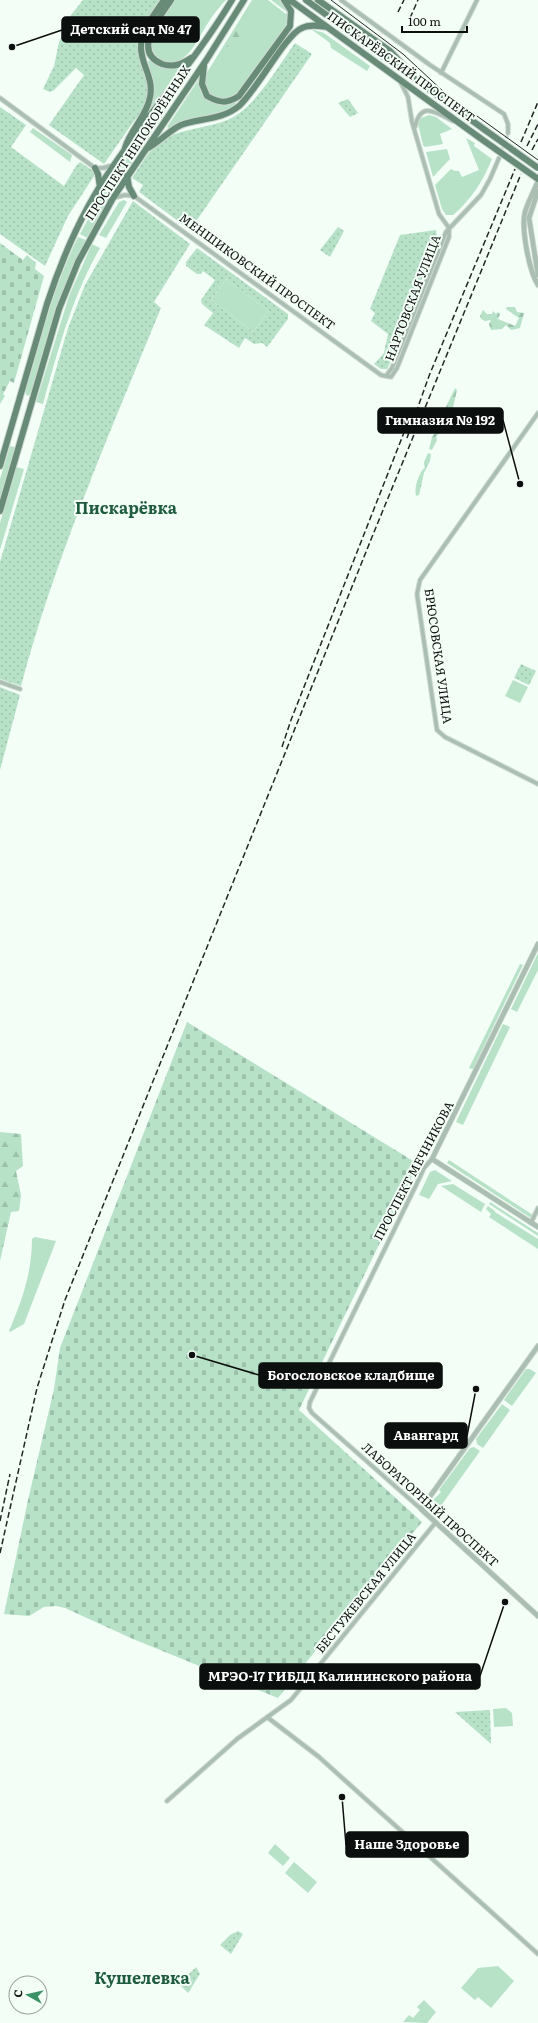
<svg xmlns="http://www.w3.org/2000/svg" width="538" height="2023" font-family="Literata,serif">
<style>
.green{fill:#b7e2c8}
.forest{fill:url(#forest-firs)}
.cemetery{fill:url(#cemetery-stones)}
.park{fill:url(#park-dots);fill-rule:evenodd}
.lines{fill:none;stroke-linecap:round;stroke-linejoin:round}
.minor-tunnel{stroke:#d0dad4;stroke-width:3.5;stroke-dasharray:3.5 2;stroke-linecap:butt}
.minor-casing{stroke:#ced8d2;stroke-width:5.5}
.tertiary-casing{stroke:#ced8d2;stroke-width:6}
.primary-casing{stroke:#ced8d2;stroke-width:8}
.minor{stroke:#abbeb2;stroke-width:3.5}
.tertiary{stroke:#abbeb2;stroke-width:4.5}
.primary{stroke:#678b76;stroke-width:6}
.tram{stroke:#232725;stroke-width:1}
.rail{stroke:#232725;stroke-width:1.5;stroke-dasharray:6 3;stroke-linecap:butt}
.primary-bridge-casing{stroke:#ced8d2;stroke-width:8;stroke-linecap:butt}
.primary-bridge{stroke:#678b76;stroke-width:6}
.labels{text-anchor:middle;stroke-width:4;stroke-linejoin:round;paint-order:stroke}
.street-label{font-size:12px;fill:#0b0f0d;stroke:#f3fef7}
.district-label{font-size:16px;font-weight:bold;fill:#1f5c3e;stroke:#f3fef7}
.leader{fill:none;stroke:#0b0f0d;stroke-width:1.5}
.callout-dot{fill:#0b0f0d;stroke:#f3fef7;stroke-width:1.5}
.callout{fill:#0b0f0d;stroke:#0b0f0d;stroke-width:1.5}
.callout-label{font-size:13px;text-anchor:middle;font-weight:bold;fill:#fff}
</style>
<defs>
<pattern id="forest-firs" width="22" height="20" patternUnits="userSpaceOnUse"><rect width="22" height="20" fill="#b7e2c8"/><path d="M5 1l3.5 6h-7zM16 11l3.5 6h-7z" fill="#9cc1ab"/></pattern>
<pattern id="cemetery-stones" width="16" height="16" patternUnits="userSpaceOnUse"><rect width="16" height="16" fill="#b7e2c8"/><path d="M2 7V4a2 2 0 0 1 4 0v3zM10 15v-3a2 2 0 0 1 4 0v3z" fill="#9cc1ab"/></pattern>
<pattern id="park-dots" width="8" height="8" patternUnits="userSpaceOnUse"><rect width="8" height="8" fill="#b7e2c8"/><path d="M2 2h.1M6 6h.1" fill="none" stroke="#9cc1ab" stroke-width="1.8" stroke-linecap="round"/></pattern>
</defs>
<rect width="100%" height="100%" fill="#f3fef7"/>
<path class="green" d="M 174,0 L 226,0 C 221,5 216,11 212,17 C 202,30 196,49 182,59 C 176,63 168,64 162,60 C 137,45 164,16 174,0 Z
M 252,0 L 268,0 L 286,14 L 287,12 L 271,0 L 280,0 L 289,12 L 288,25 L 241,90 C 224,105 201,100 206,74 Z
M 311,29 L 324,33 L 370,66 L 367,71 L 331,48 L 330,43 Z
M 151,60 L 163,68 L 182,67 L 150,109 L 154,85 L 148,61 Z
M 199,79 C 197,100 217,109 235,102 L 237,104 C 216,118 190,115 169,128 L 167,127 Z
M 184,83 L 123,176 L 87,238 L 80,234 C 111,177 142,133 184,83 Z
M 429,115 L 436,117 L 452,129 L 440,134 L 443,144 L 425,147 L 423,145 L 418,124 L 421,118 Z
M 33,128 L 72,155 L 70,162 L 30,132 Z
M 466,138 L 475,143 L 474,146 L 492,159 C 483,181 471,200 453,215 L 446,215 L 442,209 L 435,185 L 451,169 L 455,171 L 459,171 L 462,177 L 479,170 Z
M 447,149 L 450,159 L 433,177 L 426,152 Z
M 124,200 L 127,202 L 106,238 L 99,235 L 119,202 Z
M 78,237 L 86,240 L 57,307 L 31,394 L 27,396 L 25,392 C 40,339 54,286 78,237 Z
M 92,244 L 100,248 C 72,297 58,350 43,404 L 36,402 L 69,296 Z
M 226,279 L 269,311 L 253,332 L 211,300 Z
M 10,446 L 15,447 L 0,499 L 0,479 Z
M 16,467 L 24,469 L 0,550 L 0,523 Z
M 513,680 L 528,687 L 520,703 L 505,696 Z
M 538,953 L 538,970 L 517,1012 L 511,1009 Z
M 520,964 L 523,965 L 473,1069 L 469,1068 Z
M 503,1024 L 510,1027 L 463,1125 L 456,1122 Z
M 449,1160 L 533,1215 L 531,1218 L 447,1163 Z
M 435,1170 L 452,1181 L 438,1184 L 429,1199 L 419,1195 L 430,1172 Z
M 453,1184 L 485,1204 L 481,1212 L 441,1186 Z
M 490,1202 L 538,1233 L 538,1236 L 489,1204 Z
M 488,1206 L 495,1211 L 495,1212 L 538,1239 L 538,1249 L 489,1217 L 491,1214 L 486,1209 Z
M 35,1237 L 56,1241 L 24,1324 L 10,1332 L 9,1331 C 22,1301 32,1272 32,1239 Z
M 526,1369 L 530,1369 L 536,1373 L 512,1406 L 504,1400 Z
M 502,1404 L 510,1410 L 483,1448 L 477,1444 L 476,1439 Z
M 474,1447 L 480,1451 L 438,1510 L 432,1505 L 433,1503 L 431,1502 L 441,1492 L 439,1490 L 470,1448 Z
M 506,1708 L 512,1713 L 513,1726 L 494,1727 L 493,1709 Z
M 275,1844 L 290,1858 L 283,1866 L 268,1853 Z
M 294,1862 L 317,1882 L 308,1893 L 285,1873 Z
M 498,1966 L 514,1981 L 491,2008 L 478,1997 L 475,2000 L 461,1988 L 478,1968 Z
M 424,2000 L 436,2012 L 427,2023 L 403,2022 L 409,2015 L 413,2018 L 420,2010 L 417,2007 Z"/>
<path class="forest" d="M 241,27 L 244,29 L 244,33 L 229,54 L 225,55 L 223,53 L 237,28 Z
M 507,307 L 515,307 L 517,312 L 524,313 L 520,328 L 511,330 L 506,325 L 502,329 L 491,330 L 489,324 L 491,320 L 485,321 L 481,319 L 480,316 L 483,310 L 487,314 L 492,314 L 493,311 L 496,314 L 498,312 L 500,314 L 498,319 L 515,326 L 519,318 L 506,309 Z
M 455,388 L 457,390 L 452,412 L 447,415 L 443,423 L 445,427 L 443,431 L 436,436 L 437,440 L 432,450 L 429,449 L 432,437 L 435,433 L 434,423 L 440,419 Z
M 428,453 L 431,454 L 430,461 L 424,473 L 419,495 L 416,496 C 414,488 418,474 425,467 L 424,462 Z
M 0,1132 L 21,1134 L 23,1166 L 16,1171 L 21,1195 L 19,1211 L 11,1212 L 0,1261 Z"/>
<path class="cemetery" d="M 0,243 L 23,260 L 27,255 L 36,263 L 35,269 L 44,276 L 14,383 L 10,381 L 3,394 L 5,396 L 0,404 Z
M 187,1022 L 418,1164 L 299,1410 L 422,1522 L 343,1616 L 278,1698 L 133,1639 L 65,1608 L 56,1606 L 44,1607 L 29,1616 L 4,1614 L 28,1500 L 54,1389 L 60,1348 Z"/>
<path class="park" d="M 83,0 L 160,0 L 145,23 L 139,40 L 148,88 L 145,104 L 138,119 L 136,118 L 104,164 L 49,125 L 84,75 L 76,68 L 54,90 L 50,92 L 43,89 L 54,66 L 59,42 L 66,27 L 71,15 Z
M 295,43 L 312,54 L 190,230 L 139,192 L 143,185 L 132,178 C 140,167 147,153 157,144 C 179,126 212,130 235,116 C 257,103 280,64 295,43 Z
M 348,99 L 358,113 L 350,117 L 338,103 Z
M 0,107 L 26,125 L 11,147 L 64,186 L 76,166 L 80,162 L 96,173 L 68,216 L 45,266 L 0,234 Z
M 133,201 L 190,244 L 154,302 L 161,308 C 110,432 56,555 21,686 L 0,679 L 0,562 L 68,328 L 85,285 Z
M 338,227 L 344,231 L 330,257 L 320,250 Z
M 436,230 L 437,238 L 392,359 L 387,369 L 381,369 L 374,364 L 384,353 L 388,334 L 371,321 L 375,313 L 370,309 L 400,235 Z
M 197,248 L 288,314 L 288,319 L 267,347 L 262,343 L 254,344 L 245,338 L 239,348 L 204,325 L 213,313 L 202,304 L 201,300 L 215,280 L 203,271 L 201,274 L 197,274 L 186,266 L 186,262 ZM 226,279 L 269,311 L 253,332 L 211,300 Z
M 521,664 L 536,671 L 529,685 L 514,678 Z
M 0,687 L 20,695 L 0,770 Z
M 490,1710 L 491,1744 L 455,1712 Z
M 238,1931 L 243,1934 L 231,1954 L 220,1945 L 230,1935 Z
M 196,1967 L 200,1974 L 188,1993 L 179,1984 Z"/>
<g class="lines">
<path class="minor-tunnel" d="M 501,154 L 508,133"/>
<defs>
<path id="minor" d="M 341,0 L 430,65 L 504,114 L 508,124 L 508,133
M 441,73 L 477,0
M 400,81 L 408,97 L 412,122 L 439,214 L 449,228
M 0,98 L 95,168 L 103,168 L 113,165
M 415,127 C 421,100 436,113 453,121
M 113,198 L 125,195 L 134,196 L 381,375 L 391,377 L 397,368 L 449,237 L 449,228
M 386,376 L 392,368 L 446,232 L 481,195 L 490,179 L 499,158
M 538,413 L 420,580 L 417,594 L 437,730 L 445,737 L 538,784
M 0,682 L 20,689
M 531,1223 L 538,1208
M 421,1509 L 312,1413 L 309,1408 L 310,1402 L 419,1179 L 424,1168 L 432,1159
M 267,1717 L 319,1757 L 538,1954
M 167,1801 L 237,1739 L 291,1700 L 436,1522"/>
<path id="tertiary" d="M 538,181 C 534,191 528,202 525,212 C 521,228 529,271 538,285
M 538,191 L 529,218 L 538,275
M 538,944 L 432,1159 L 538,1227
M 538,1346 L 421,1509 L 538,1616"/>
<path id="primary" d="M 171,0 C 160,17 131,51 162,64 C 173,68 182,64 191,58
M 290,0 L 480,138
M 306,0 L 485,130
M 318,0 L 390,51 L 412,74
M 204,65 L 202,84 L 207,96 C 219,103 227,104 239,96 L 290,26 L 291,11 L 284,0
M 125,148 C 130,130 147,116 150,97 C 154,79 142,66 141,49 C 140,31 154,15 164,0
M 146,149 C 159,143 168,131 181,125 C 200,118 222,120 239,106 C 257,90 286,34 302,28 C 310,24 319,26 327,27
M 95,168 L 98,174 L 100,187
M 127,175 L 129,187 L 134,196
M 0,466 L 47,304 C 63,255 84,207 114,165 C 152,109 197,58 232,0
M 0,511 L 59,309 L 78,262 L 113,198 L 207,59 L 244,0"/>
</defs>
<use href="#minor" class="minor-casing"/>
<use href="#tertiary" class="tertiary-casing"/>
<use href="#primary" class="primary-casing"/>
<use href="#minor" class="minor"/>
<use href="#tertiary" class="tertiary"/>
<use href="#primary" class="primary"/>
<path class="tram" d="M 331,0 L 403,54 L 445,93 L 538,160"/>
<path class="rail" d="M 398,12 L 404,0
M 410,18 L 418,0
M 521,142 L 538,102
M 527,146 L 538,124
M 532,150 L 538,139
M 407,438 L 429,376 L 515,169
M 282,747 L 291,720 L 405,430
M 0,1521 L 10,1474
M 0,1553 L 37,1388 L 65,1300 L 372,537 L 521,174"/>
<defs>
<path id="primary-bridge" d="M 485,130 L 538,168
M 480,138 L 538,179"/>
</defs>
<use href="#primary-bridge" class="primary-bridge-casing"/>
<use href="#primary-bridge" class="primary-bridge"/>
</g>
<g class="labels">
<g class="street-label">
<text transform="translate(401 67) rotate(36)" y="4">ПИСКАРЁВСКИЙ ПРОСПЕКТ</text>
<text transform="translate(138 143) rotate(-57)" y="4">ПРОСПЕКТ НЕПОКОРЁННЫХ</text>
<text transform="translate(257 272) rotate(36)" y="4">МЕНШИКОВСКИЙ ПРОСПЕКТ</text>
<text transform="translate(413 298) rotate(-69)" y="4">НАРТОВСКАЯ УЛИЦА</text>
<text transform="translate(438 656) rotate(82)" y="4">БРЮСОВСКАЯ УЛИЦА</text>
<text transform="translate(414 1171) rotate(-62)" y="4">ПРОСПЕКТ МЕЧНИКОВА</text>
<text transform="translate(430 1505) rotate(42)" y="4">ЛАБОРАТОРНЫЙ ПРОСПЕКТ</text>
<text transform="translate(366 1593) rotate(-51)" y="4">БЕСТУЖЕВСКАЯ УЛИЦА</text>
</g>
<g class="district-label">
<text x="126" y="514">Пискарёвка</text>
<text x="142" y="1984">Кушелевка</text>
</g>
</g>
<path class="leader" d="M12 47L62 30M520 484L503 420M192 1355L259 1375M476 1389L467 1436M505 1602L480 1676M342 1797L346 1845"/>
<g class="callout-dot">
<circle cx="12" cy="47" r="4"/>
<circle cx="520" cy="484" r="4"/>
<circle cx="192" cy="1355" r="4"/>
<circle cx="476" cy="1389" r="4"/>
<circle cx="505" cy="1602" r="4"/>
<circle cx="342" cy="1797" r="4"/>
</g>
<g class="callout">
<rect x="62" y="17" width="137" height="25" rx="4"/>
<rect x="378" y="408" width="125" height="25" rx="4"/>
<rect x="259" y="1363" width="183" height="25" rx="4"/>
<rect x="385" y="1423" width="82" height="25" rx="4"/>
<rect x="200" y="1664" width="280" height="25" rx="4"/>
<rect x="346" y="1832" width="122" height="25" rx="4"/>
</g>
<g class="callout-label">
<text x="131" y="34">Детский сад № 47</text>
<text x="440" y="425">Гимназия № 192</text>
<text x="351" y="1380">Богословское кладбище</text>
<text x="426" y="1440">Авангард</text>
<text x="340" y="1681">МРЭО-17 ГИБДД Калининского района</text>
<text x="407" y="1849">Наше Здоровье</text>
</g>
<g transform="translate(28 1995) rotate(278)"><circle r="19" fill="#f3fef7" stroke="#969e99"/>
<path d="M0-3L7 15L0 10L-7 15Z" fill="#3b9266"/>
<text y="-6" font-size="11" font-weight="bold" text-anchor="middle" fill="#0b0f0d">С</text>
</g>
<path d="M402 26v6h65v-6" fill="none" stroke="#0b0f0d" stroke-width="2"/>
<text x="408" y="26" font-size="12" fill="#0b0f0d" stroke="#f3fef7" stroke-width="3" paint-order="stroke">100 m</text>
</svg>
